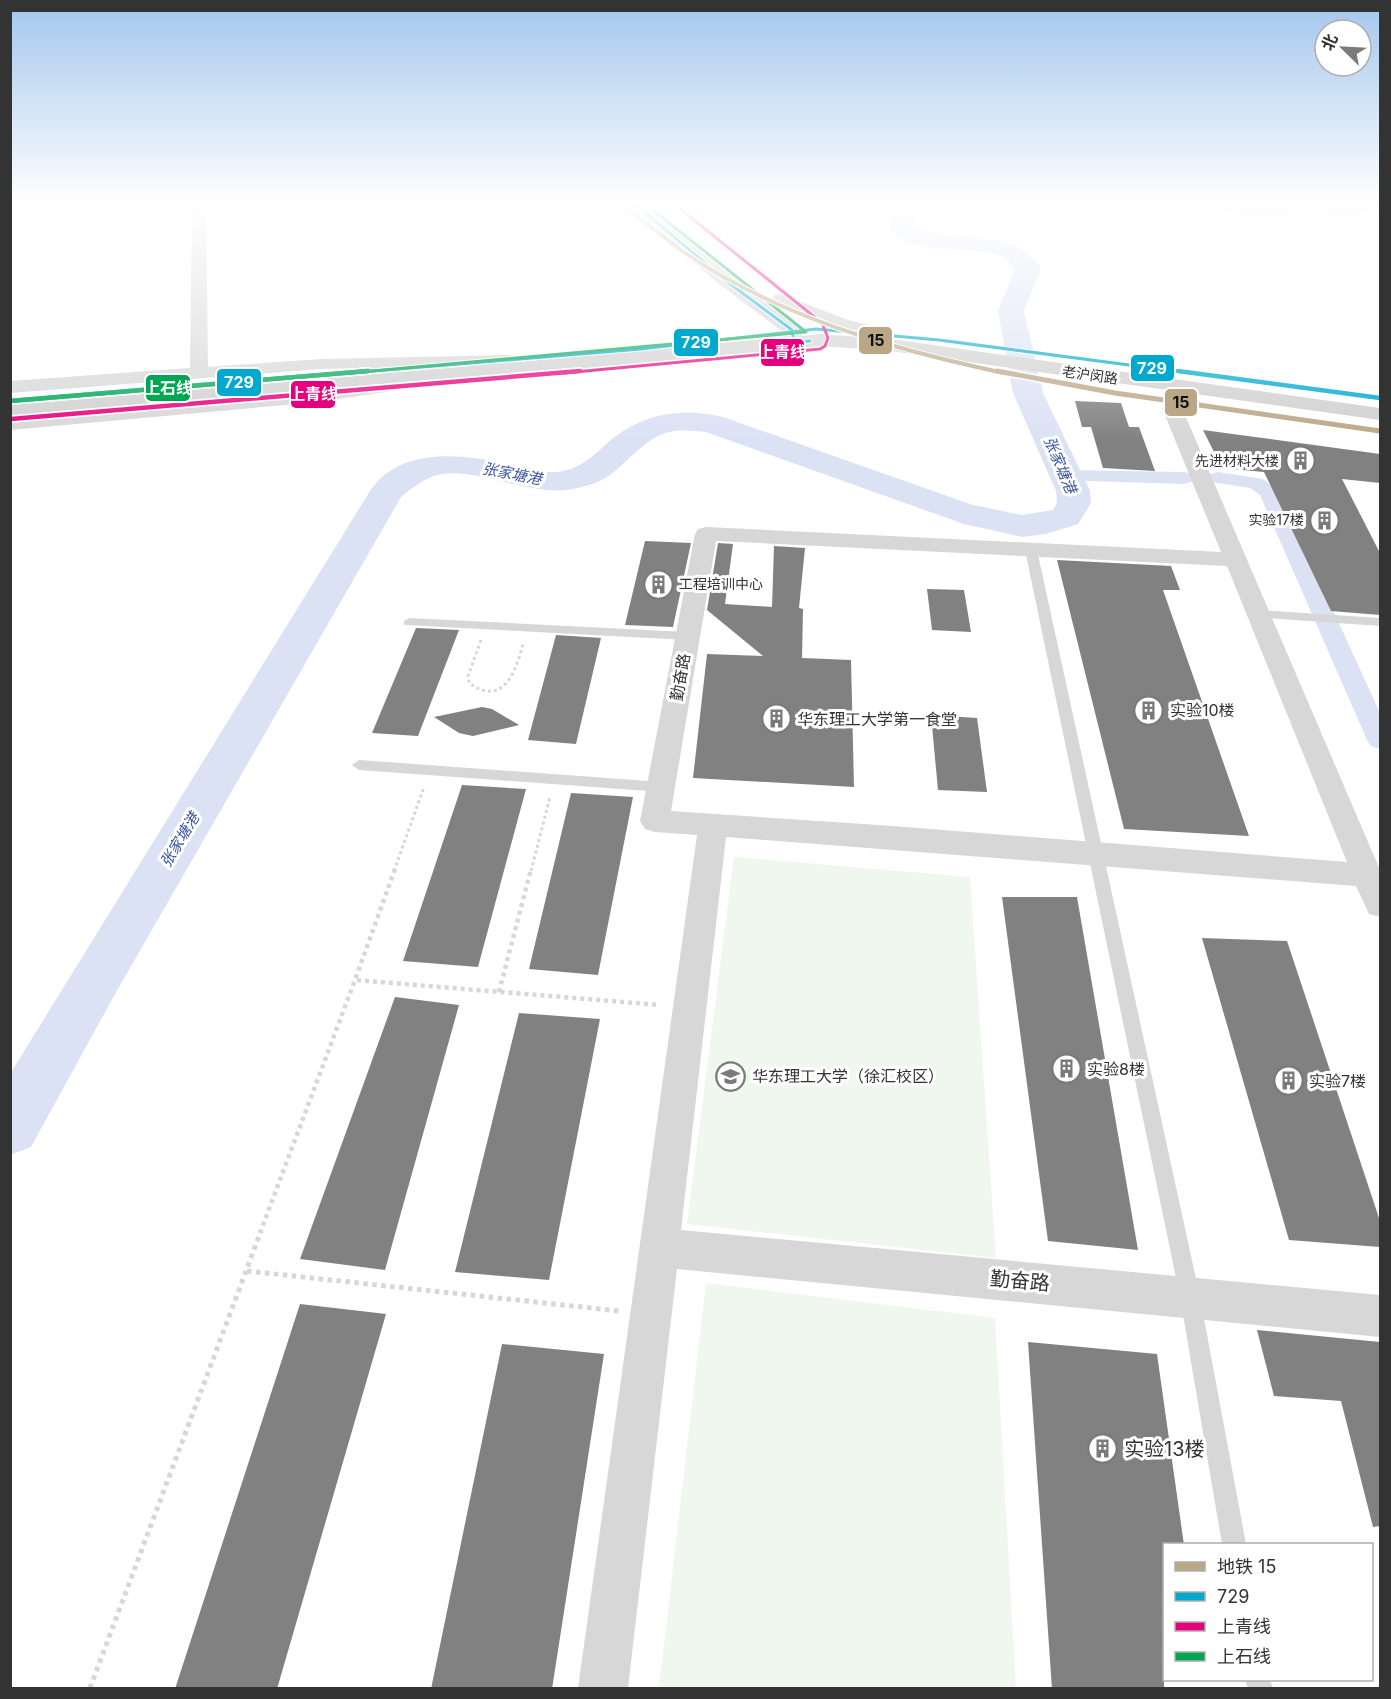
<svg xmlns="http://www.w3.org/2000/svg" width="1391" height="1699" font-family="Inter,'Noto Sans SC',sans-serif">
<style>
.green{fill:#f0f7ee}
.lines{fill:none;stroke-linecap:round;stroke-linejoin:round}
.canal{fill:#dbe2f4;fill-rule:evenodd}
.river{fill:#dbe2f4;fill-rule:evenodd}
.building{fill:#818181}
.path-far2{stroke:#d7d7d7;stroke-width:3;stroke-dasharray:3 3;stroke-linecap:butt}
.path-far1{stroke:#d7d7d7;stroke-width:4.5;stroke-dasharray:4 4;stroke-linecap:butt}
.path{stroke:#d7d7d7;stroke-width:5;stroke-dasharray:4.5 4.5;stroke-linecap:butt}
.lane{fill:#d7d7d7;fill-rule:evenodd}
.street{fill:#d7d7d7;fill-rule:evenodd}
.secondary{fill:#d0d0d0;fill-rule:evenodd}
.bus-1-far1-casing{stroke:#fff;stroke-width:5}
.bus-1-casing{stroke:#fff;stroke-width:8}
.bus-2-far1-casing{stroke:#fff;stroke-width:5}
.bus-2-casing{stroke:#fff;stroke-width:8}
.bus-3-far1-casing{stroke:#fff;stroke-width:5}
.bus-3-casing{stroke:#fff;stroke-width:8}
.bus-1-far1{stroke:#00a9ce;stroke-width:3}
.bus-1{stroke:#00a9ce;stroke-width:4.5}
.bus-2-far1{stroke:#e5007d;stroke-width:3}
.bus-2{stroke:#e5007d;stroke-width:4.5}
.bus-3-far1{stroke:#00a651;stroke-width:3}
.bus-3{stroke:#00a651;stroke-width:4.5}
.metro-1-far1-casing{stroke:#fff;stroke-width:6}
.metro-1-casing{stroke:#fff;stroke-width:8}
.metro-1-far1{stroke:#bba786;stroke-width:4}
.metro-1{stroke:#bba786;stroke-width:5}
.labels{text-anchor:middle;stroke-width:6;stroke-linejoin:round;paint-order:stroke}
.far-street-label{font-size:14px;fill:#333;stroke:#fff}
.far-poi-label{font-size:14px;fill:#333;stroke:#fff;text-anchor:end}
.far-water-label{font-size:15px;font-style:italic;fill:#38549e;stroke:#fff}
.street-label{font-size:16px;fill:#333;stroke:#fff}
.poi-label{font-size:16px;fill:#333;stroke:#fff;text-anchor:start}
.near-street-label{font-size:20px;fill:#333;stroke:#fff}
.near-poi-label{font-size:20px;fill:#333;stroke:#fff;text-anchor:start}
.line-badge{stroke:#fff;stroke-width:2}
.badge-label{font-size:16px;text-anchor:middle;font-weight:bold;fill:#fff}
.pale-badge-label{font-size:16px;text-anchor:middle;font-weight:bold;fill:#111}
</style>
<rect width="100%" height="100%" fill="#fff"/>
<path class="green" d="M 734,857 L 970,877 L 996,1258 L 687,1224 Z
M 706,1283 L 995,1318 L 1016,1688 L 659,1688 Z"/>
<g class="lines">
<path class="canal" d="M 1066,470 L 1184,472 L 1191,474 L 1194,478 L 1191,482 L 1184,484 L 1059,480 L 1056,476 L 1059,472 Z
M 1218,472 L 1263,479 L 1279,492 L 1380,713 L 1380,749 L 1371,746 L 1367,740 L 1260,495 L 1250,488 L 1211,482 L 1208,478 L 1211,474 Z"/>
<path class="river" d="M 896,204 L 918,204 L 914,226 C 955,247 1011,224 1041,268 L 1024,311 L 1043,393 L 1090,491 L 1091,503 L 1078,524 L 1046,534 L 1022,537 L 964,524 L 706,432 C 694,431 681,429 669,432 C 645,438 629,461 610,475 C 599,483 585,487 572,489 C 528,498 470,462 431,477 C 420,482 410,489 401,497 L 115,994 L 31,1147 L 10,1155 L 10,1074 L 370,491 C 402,444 466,455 513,465 C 528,468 543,473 558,472 C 581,469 595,454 612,439 C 644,413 683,407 723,417 L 973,505 L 1022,515 L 1053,510 L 1057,503 L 1056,491 L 1013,393 L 998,311 L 1015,269 C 1012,266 1009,261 1005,259 C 977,240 912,261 890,229 Z"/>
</g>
<path class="building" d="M 1075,401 L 1121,403 L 1129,427 L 1139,427 L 1155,471 L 1103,468 L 1091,427 L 1082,427 Z
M 1203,430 L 1380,454 L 1380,483 L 1342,479 L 1380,553 L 1380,615 L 1331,611 L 1264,472 L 1222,468 Z
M 645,541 L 691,543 L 673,627 L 625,625 Z
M 718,543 L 733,544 L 725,604 L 772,607 L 774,546 L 805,548 L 799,608 L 803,609 L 802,658 L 851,660 L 854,787 L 693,778 L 707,654 L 763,656 L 707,610 Z
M 1057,560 L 1171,566 L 1180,590 L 1163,590 L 1249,836 L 1124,829 Z
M 927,589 L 964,590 L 971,632 L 932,630 Z
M 416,628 L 459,630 L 418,736 L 372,733 Z
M 556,635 L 601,638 L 576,744 L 528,740 Z
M 482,707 L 492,709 L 519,725 L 473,736 L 459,733 L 434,717 Z
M 931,715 L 977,718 L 987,792 L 938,790 Z
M 462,785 L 526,789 L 478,967 L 403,961 Z
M 571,793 L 633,797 L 598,975 L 529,969 Z
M 1002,897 L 1077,897 L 1138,1250 L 1048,1241 Z
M 1202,938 L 1287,941 L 1380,1221 L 1380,1247 L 1289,1240 Z
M 395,997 L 459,1005 L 385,1270 L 300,1259 Z
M 519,1013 L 600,1019 L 549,1280 L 455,1272 Z
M 300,1304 L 386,1314 L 277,1689 L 175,1689 Z
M 1257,1330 L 1380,1342 L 1380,1526 L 1373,1527 L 1341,1401 L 1274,1396 Z
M 1028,1342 L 1157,1354 L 1184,1545 L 1164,1545 L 1164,1689 L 1052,1689 Z
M 502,1344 L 604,1354 L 552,1689 L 431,1689 Z"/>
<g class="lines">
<path class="path-far2" d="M 481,640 L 468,676 L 469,683 C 504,708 516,670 523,644
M 394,871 L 424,787
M 531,871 L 550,797"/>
<path class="path-far1" d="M 395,869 L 355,980 L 660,1005
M 499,992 L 531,869
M 260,1233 L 355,980"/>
<path class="path" d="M 247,1271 L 619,1311
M 90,1688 L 261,1231"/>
<path class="lane" d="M 1031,547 L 1037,550 L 1200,1297 L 1246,1544 L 1222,1544 L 1180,1297 L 1025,550 Z
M 1258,610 L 1380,618 L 1380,626 L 1254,617 L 1254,611 Z
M 409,618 L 687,632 L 693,636 L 687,640 L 405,625 L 403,622 Z
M 359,760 L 662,782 L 669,787 L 662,792 L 359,770 L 352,765 Z
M 1245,1680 L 1270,1680 L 1273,1688 L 1248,1688 Z"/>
<path class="street" d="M 192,204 L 206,204 L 208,367 L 321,359 L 508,355 L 514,356 L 517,360 L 514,364 L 508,365 L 321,369 L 10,393 L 10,381 L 190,368 Z
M 1168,204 L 1229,204 L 1243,209 L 1380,204 L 1380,212 L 1242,217 L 1217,209 L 1175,208 Z
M 452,371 L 459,373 L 461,377 L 459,381 L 318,402 L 10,430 L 10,418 L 318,390 Z
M 1172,402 L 1179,404 L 1182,408 L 1380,870 L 1380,917 L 1369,914 L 1356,886 L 726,837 L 681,1230 L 1380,1295 L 1380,1337 L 677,1269 L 628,1688 L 578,1688 L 697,835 L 655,832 L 645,829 L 640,821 L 695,534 L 698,529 L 706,527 L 1221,552 L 1162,408 L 1165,404 ZM 716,541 L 1227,566 L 1347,862 L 893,826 L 671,811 Z"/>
<path class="secondary" d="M 627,204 L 644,204 L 731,276 L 799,326 L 802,336 L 819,334 L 891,339 L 1380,408 L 1380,420 L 891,351 L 819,346 L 509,375 L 10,416 L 10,404 L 509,363 L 784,337 L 783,332 L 719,284 Z
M 781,294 L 848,320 L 874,326 L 877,330 L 874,334 C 847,341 799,313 775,303 L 772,299 L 775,295 Z"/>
<defs>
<path id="bus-1-far1" d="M 635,204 L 725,280 L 792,330 L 794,342 L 810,341
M 350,373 L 641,349 L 816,329 L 939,340 L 1190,373"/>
<path id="bus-1" d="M 1178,371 L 1380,398
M 10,401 L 368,371"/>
<path id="bus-2-far1" d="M 564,373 L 820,349 L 825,346 L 828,338 L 822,323 L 674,204"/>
<path id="bus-2" d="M 11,419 L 580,371"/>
<path id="bus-3-far1" d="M 350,373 L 806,332 L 654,211"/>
<path id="bus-3" d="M 10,401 L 368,371"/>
</defs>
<use href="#bus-1-far1" class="bus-1-far1-casing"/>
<use href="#bus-1" class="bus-1-casing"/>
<use href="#bus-2-far1" class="bus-2-far1-casing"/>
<use href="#bus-2" class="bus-2-casing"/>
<use href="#bus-3-far1" class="bus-3-far1-casing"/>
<use href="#bus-3" class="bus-3-casing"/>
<use href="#bus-1-far1" class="bus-1-far1"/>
<use href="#bus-1" class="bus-1"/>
<use href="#bus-2-far1" class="bus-2-far1"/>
<use href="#bus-2" class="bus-2"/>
<use href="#bus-3-far1" class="bus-3-far1"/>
<use href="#bus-3" class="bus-3"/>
<defs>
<path id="metro-1-far1" d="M 621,204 C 657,232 692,261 733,282 C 817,328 911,353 1004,373"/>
<path id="metro-1" d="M 997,371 L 1115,393 L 1380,431"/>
</defs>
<use href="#metro-1-far1" class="metro-1-far1-casing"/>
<use href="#metro-1" class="metro-1-casing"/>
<use href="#metro-1-far1" class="metro-1-far1"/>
<use href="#metro-1" class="metro-1"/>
</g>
<linearGradient id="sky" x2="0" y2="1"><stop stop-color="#a3c6ed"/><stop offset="0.46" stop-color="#fff"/><stop offset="1" stop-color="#fff" stop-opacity="0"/></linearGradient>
<rect width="1391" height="442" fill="url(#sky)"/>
<defs>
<symbol id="building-ring" viewBox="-11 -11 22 22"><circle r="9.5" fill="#fff" stroke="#7a7a7a" stroke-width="1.5"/><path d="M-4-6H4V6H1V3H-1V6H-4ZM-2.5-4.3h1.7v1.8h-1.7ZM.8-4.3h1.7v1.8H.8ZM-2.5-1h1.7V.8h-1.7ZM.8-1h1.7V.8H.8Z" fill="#7a7a7a"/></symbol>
<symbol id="university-ring" viewBox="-11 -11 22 22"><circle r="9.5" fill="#fff" stroke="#7a7a7a" stroke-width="1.5"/><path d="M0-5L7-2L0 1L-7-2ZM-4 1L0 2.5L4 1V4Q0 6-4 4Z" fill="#7a7a7a"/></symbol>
</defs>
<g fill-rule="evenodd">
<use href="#building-ring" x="1284" y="444" width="33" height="33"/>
<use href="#building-ring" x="1308" y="504" width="33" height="33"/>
<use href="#building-ring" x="642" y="568" width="33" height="33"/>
<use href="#building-ring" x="1132" y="694" width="33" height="33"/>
<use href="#building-ring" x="760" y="702" width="33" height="33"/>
<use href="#building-ring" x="1050" y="1052" width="33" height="33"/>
<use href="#university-ring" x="714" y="1060" width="33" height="33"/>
<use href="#building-ring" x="1272" y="1064" width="33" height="33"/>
<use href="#building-ring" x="1086" y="1432" width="33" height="33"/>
</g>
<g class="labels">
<g class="far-street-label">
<text transform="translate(1090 375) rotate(8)" y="5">老沪闵路</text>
</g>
<g class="far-poi-label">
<text x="1279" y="466">先进材料大楼</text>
<text x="1304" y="525">实验17楼</text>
<text x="679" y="589" text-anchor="start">工程培训中心</text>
</g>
<g class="far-water-label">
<text transform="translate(1060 465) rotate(67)" y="5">张家塘港</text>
<text transform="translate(512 474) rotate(11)" y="5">张家塘港</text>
<text transform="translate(180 840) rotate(-59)" y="5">张家塘港</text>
</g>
<g class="street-label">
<text transform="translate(680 677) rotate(-80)" y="6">勤奋路</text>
</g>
<g class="poi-label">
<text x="1170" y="716">实验10楼</text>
<text x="797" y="725">华东理工大学第一食堂</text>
<text x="1087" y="1075">实验8楼</text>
<text x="752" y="1082">华东理工大学（徐汇校区）</text>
<text x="1309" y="1087">实验7楼</text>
</g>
<g class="near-street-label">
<text transform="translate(1020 1281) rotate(5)" y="7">勤奋路</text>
</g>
<g class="near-poi-label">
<text x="1124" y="1456">实验13楼</text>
</g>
</g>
<g class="line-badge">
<rect x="858" y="326" width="35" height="29" rx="6" fill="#bba786"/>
<rect x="673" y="328" width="46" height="29" rx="6" fill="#00a9ce"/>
<rect x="760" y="338" width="45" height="29" rx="6" fill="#e5007d"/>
<rect x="1130" y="354" width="45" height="28" rx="6" fill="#00a9ce"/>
<rect x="216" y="368" width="46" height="29" rx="6" fill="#00a9ce"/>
<rect x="145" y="374" width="46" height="28" rx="6" fill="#00a651"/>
<rect x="290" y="380" width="46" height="29" rx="6" fill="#e5007d"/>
<rect x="1164" y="388" width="34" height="29" rx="6" fill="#bba786"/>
</g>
<g class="badge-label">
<text x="696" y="348">729</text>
<text x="782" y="358">上青线</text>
<text x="1152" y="374">729</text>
<text x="239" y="388">729</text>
<text x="168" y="394">上石线</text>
<text x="313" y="400">上青线</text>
</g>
<g class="pale-badge-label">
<text x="876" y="346">15</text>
<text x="1181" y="408">15</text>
</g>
<rect width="1391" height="1699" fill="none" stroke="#333333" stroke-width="24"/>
<rect x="1163" y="1543" width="210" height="138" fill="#ffffff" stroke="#adadad" stroke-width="1.5"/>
<rect x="1175" y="1562" width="30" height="9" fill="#bba786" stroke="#adadad" stroke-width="1.5"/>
<text x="1217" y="1573" font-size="18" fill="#333333">地铁 15</text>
<rect x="1175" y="1592" width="30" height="9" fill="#00a9ce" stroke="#adadad" stroke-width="1.5"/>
<text x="1217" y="1603" font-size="18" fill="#333333">729</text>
<rect x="1175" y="1622" width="30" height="9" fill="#e5007d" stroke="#adadad" stroke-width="1.5"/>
<text x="1217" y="1633" font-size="18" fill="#333333">上青线</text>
<rect x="1175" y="1652" width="30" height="9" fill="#00a651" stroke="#adadad" stroke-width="1.5"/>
<text x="1217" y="1663" font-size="18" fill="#333333">上石线</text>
<g transform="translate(1343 48) rotate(294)"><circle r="28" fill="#ffffff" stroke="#adadad" stroke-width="1.5"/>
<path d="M0-4.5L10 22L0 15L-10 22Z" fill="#7a7a7a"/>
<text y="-9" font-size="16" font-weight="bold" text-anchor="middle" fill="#333333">北</text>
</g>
</svg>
